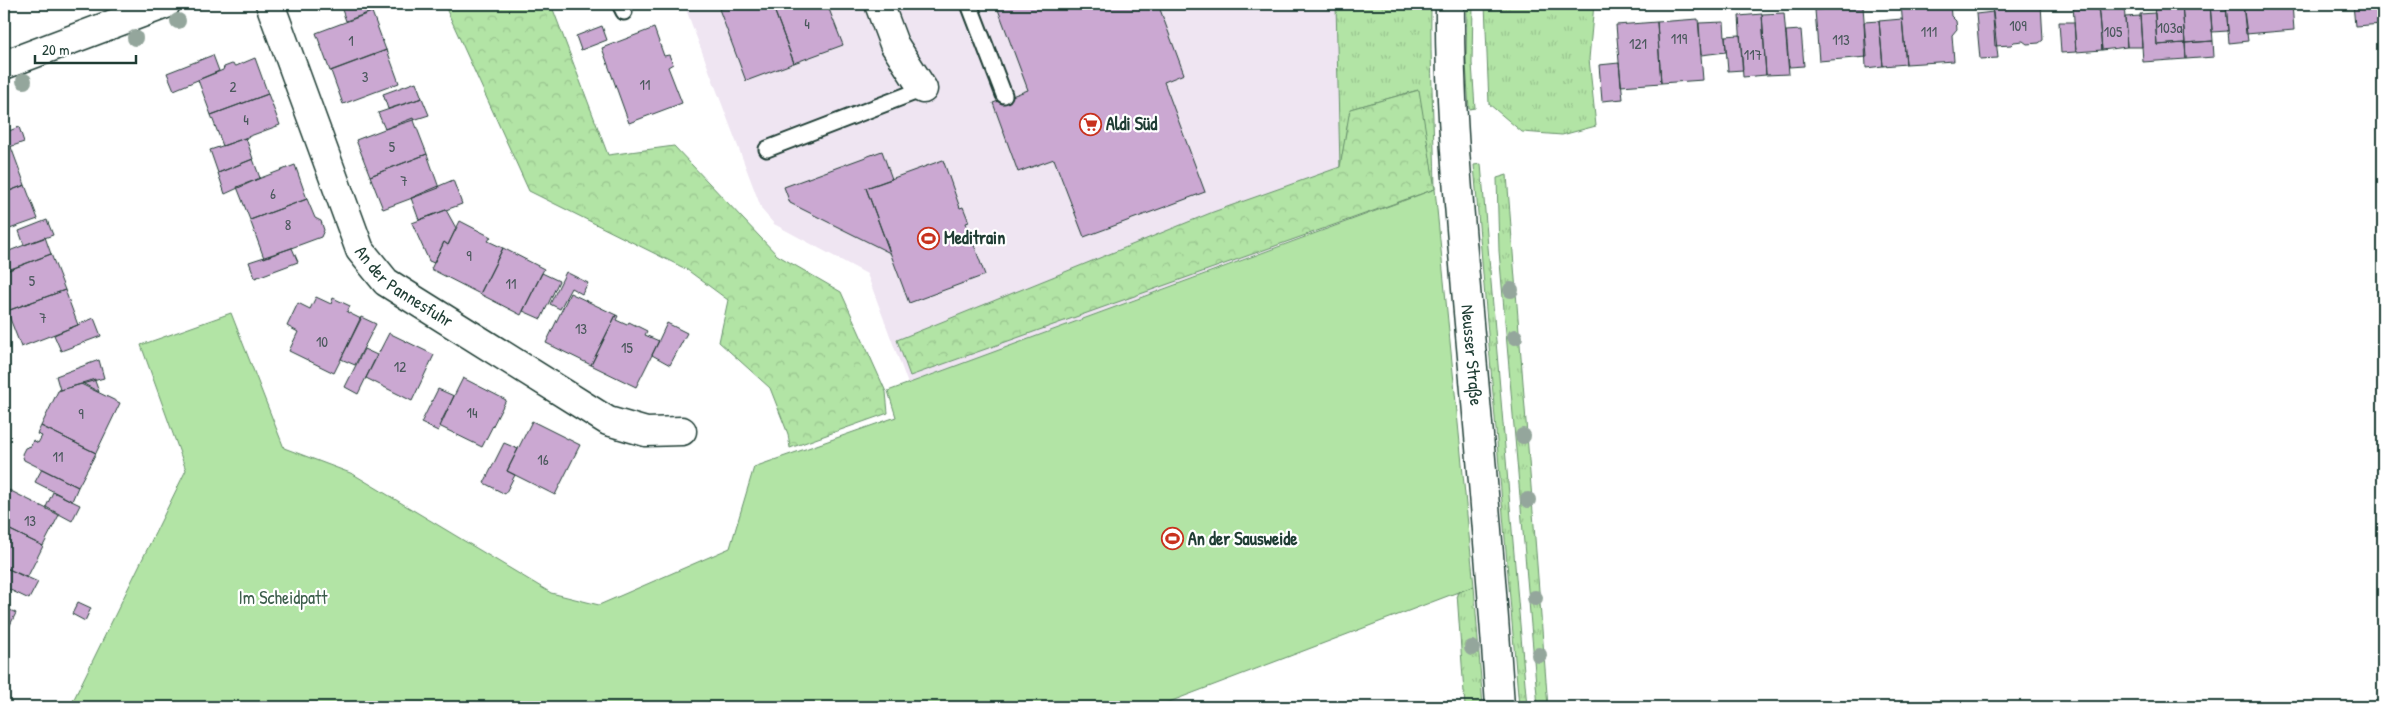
<svg xmlns="http://www.w3.org/2000/svg" width="2387" height="711" font-family="'Patrick Hand',sans-serif">
<style>
.built{fill:#efe5f2}
.grass{fill:url(#grass-tufts);stroke:#68906c}
.forest{fill:url(#forest-crowns);stroke:#68906c}
.green{fill:#b2e4a5;stroke:#68906c}
.building{fill:#cba8d2;stroke:#1f3d34}
.lines{fill:none;stroke-linecap:round;stroke-linejoin:round}
.lane-casing{stroke:#1f3d34;stroke-width:19}
.street-casing{stroke:#1f3d34;stroke-width:31}
.secondary-casing{stroke:#1f3d34;stroke-width:31}
.lane{stroke:#fff;stroke-width:15}
.street{stroke:#fff;stroke-width:28}
.secondary{stroke:#fff;stroke-width:28}
.tree{fill:#94a69c}
.labels{text-anchor:middle;stroke-width:4.5;stroke-linejoin:round;paint-order:stroke}
.number-label{font-size:15px;fill:#4a585c}
.poi-label{font-size:18px;font-weight:bold;fill:#1f3d34;stroke:#fff;text-anchor:start}
.street-label{font-size:18px;fill:#1f3d34;stroke:#fff}
.park-label{font-size:18px;fill:#3c5e4b;stroke:#fff}
</style>
<defs>
<pattern id="grass-tufts" width="24" height="20" patternUnits="userSpaceOnUse" patternTransform="scale(1.25)"><rect width="24" height="20" fill="#b2e4a5"/><path d="M3 7l-1-3M5 7V3M7 7l1-3M15 17l-1-3M17 17v-4M19 17l1-3" fill="none" stroke="#99c48f"/></pattern>
<pattern id="forest-crowns" width="20" height="18" patternUnits="userSpaceOnUse" patternTransform="scale(1.25)"><rect width="20" height="18" fill="#b2e4a5"/><path d="M2 6a3 3 0 1 1 6 0M12 15a3 3 0 1 1 6 0" fill="none" stroke="#99c48f"/></pattern>
</defs>
<rect width="100%" height="100%" fill="#fff"/>
<filter id="ink" filterUnits="userSpaceOnUse"><feTurbulence type="fractalNoise" baseFrequency=".02" numOctaves="2"/><feDisplacementMap in="SourceGraphic" scale="10" xChannelSelector="R" yChannelSelector="G"/><feConvolveMatrix kernelMatrix="1 2 1 2 8 2 1 2 1" color-interpolation-filters="sRGB"/></filter>
<g filter="url(#ink)">
<path class="built" d="M 684,4 L 1336,4 L 1340,167 L 1350,219 L 908,384 L 867,274 L 774,224 L 762,210 Z"/>
<path class="grass" d="M 1336,4 L 1431,4 C 1430,66 1434,127 1435,189 L 1418,90 L 1351,109 L 1340,167 Z
M 1467,4 L 1473,4 L 1472,63 L 1475,108 L 1469,109 L 1466,63 Z
M 1485,4 L 1594,4 L 1589,59 L 1596,126 L 1562,135 L 1522,132 L 1489,104 Z
M 1481,164 L 1527,707 L 1519,707 L 1474,165 Z
M 1507,175 L 1548,707 L 1538,707 L 1499,251 L 1497,178 Z
M 1474,586 L 1483,707 L 1465,707 L 1457,593 Z"/>
<path class="forest" d="M 444,4 L 551,4 L 608,155 L 674,146 L 777,255 L 841,292 L 886,392 L 888,413 L 790,448 L 788,434 L 770,388 L 719,342 L 728,300 L 686,269 L 529,191 Z
M 1419,90 L 1435,189 L 910,376 L 897,340 L 1213,212 L 1340,167 L 1350,109 Z"/>
<path class="green" d="M 1435,189 L 1474,586 L 1156,707 L 70,707 L 186,470 L 141,345 L 231,313 L 284,448 L 353,474 L 551,593 L 599,605 L 730,548 L 754,467 L 896,417 L 888,391 Z"/>
<path class="building" d="M 349,4 L 389,4 L 389,5 L 346,21 L 341,7 Z
M 733,4 L 772,4 L 794,63 L 746,81 L 719,9 Z
M 772,4 L 827,4 L 843,45 L 794,63 Z
M 996,4 L 1158,4 L 1184,74 L 1164,82 L 1205,192 L 1084,237 L 1054,159 L 1018,172 L 993,103 L 1028,90 Z
M 1901,4 L 1950,4 L 1951,16 L 1956,21 L 1957,29 L 1952,35 L 1954,61 L 1906,64 Z
M 1992,4 L 2041,4 L 2043,40 L 2039,43 L 2027,44 L 2023,41 L 2014,42 L 2011,45 L 1995,46 Z
M 2073,4 L 2098,4 L 2102,50 L 2076,52 Z
M 2098,4 L 2124,4 L 2127,47 L 2102,50 Z
M 2154,4 L 2182,4 L 2185,43 L 2157,45 Z
M 2182,4 L 2210,4 L 2213,41 L 2185,43 Z
M 2210,4 L 2226,4 L 2228,31 L 2212,32 Z
M 2226,4 L 2243,4 L 2248,41 L 2229,43 Z
M 2243,4 L 2292,4 L 2294,30 L 2246,34 Z
M 2353,4 L 2383,4 L 2383,24 L 2355,26 Z
M 1863,7 L 1867,57 L 1819,61 L 1815,10 Z
M 372,12 L 386,50 L 330,71 L 316,33 Z
M 1993,12 L 1998,58 L 1980,59 L 1976,14 Z
M 1784,13 L 1789,74 L 1766,75 L 1762,14 Z
M 2155,13 L 2157,45 L 2185,43 L 2186,59 L 2143,62 L 2140,14 Z
M 1762,14 L 1766,75 L 1743,77 L 1739,16 Z
M 2140,16 L 2142,47 L 2127,47 L 2125,17 Z
M 1698,19 L 1703,80 L 1661,83 L 1657,22 Z
M 1902,19 L 1906,64 L 1883,66 L 1879,21 Z
M 1879,21 L 1883,66 L 1866,68 L 1864,22 Z
M 1657,22 L 1661,83 L 1621,86 L 1616,25 Z
M 1724,22 L 1726,52 L 1701,55 L 1699,23 Z
M 2059,22 L 2074,22 L 2076,52 L 2061,53 Z
M 602,26 L 607,40 L 581,50 L 576,36 Z
M 654,28 L 664,56 L 669,55 L 673,64 L 668,67 L 682,103 L 629,123 L 602,48 Z
M 1801,30 L 1804,66 L 1789,67 L 1786,31 Z
M 1740,35 L 1743,70 L 1728,71 L 1725,36 Z
M 2213,41 L 2214,57 L 2186,59 L 2185,43 Z
M 387,50 L 399,83 L 343,104 L 331,71 Z
M 213,55 L 219,71 L 174,90 L 167,73 Z
M 255,58 L 268,94 L 211,115 L 198,80 L 223,70 L 224,67 L 232,64 L 236,66 Z
M 1619,63 L 1623,99 L 1602,101 L 1599,65 Z
M 416,82 L 422,98 L 388,109 L 383,94 Z
M 268,94 L 280,125 L 223,146 L 211,115 Z
M 422,98 L 429,115 L 385,129 L 378,113 Z
M 413,118 L 427,154 L 370,176 L 356,140 Z
M 19,127 L 24,142 L 4,149 L 4,133 Z
M 246,138 L 253,159 L 218,173 L 210,150 Z
M 11,147 L 25,185 L 4,193 L 4,149 Z
M 882,151 L 892,179 L 866,188 L 890,253 L 790,203 L 784,187 Z
M 427,154 L 439,188 L 383,209 L 370,176 Z
M 253,159 L 260,178 L 225,194 L 218,173 Z
M 943,160 L 960,208 L 963,207 L 969,222 L 966,223 L 985,275 L 909,303 L 866,188 Z
M 295,165 L 307,199 L 250,220 L 237,187 Z
M 453,180 L 462,204 L 419,220 L 411,198 Z
M 25,185 L 38,219 L 4,231 L 4,193 Z
M 307,199 L 315,218 L 321,221 L 324,230 L 321,237 L 264,258 L 250,220 Z
M 446,210 L 456,228 L 448,245 L 444,242 L 434,263 L 429,261 L 412,223 Z
M 47,220 L 53,235 L 24,245 L 19,231 Z
M 460,221 L 491,237 L 488,241 L 503,248 L 480,294 L 431,269 L 444,242 L 448,245 Z
M 45,237 L 51,254 L 8,270 L 4,253 Z
M 292,248 L 298,262 L 255,278 L 249,262 Z
M 503,248 L 544,269 L 521,315 L 480,294 Z
M 51,254 L 65,290 L 7,311 L 4,301 L 4,272 Z
M 566,272 L 588,283 L 582,294 L 571,288 L 560,309 L 550,304 Z
M 542,273 L 559,281 L 541,319 L 523,311 Z
M 65,290 L 78,325 L 21,347 L 7,311 Z
M 570,293 L 616,315 L 591,365 L 546,343 Z
M 316,297 L 331,304 L 333,298 L 350,306 L 347,312 L 361,319 L 334,373 L 289,351 L 298,332 L 287,326 L 298,303 L 310,309 Z
M 616,315 L 618,316 L 616,320 L 627,325 L 629,322 L 647,331 L 645,335 L 659,341 L 636,387 L 591,365 Z
M 361,317 L 376,324 L 355,365 L 341,359 Z
M 94,318 L 101,336 L 61,351 L 54,335 Z
M 667,323 L 687,333 L 670,365 L 652,355 Z
M 389,333 L 434,355 L 412,401 L 366,378 Z
M 364,349 L 377,355 L 358,394 L 345,387 Z
M 99,360 L 104,378 L 60,390 L 56,376 Z
M 463,378 L 506,400 L 482,447 L 439,426 Z
M 95,379 L 95,381 L 99,392 L 82,383 Z
M 81,384 L 120,403 L 96,453 L 41,426 L 58,391 Z
M 438,389 L 454,396 L 438,431 L 421,423 Z
M 532,421 L 580,445 L 555,495 L 507,471 Z
M 41,426 L 96,453 L 78,487 L 24,460 L 22,454 L 25,448 L 31,446 L 33,440 L 38,443 L 42,436 L 37,434 Z
M 504,443 L 518,449 L 507,471 L 515,475 L 505,494 L 484,483 Z
M 42,469 L 78,487 L 72,501 L 35,482 Z
M 9,490 L 59,515 L 43,546 L 4,527 L 4,500 Z
M 53,492 L 80,505 L 72,521 L 46,507 Z
M 4,527 L 43,546 L 27,578 L 4,567 Z
M 4,567 L 38,582 L 29,599 L 4,587 Z
M 78,602 L 91,608 L 85,621 L 72,614 Z
M 4,607 L 16,613 L 4,637 Z"/>
<g class="lines">
<defs>
<path id="lane" d="M 620,4 L 624,12
M 969,4 L 1004,95
M 767,149 L 923,89"/>
<g id="street">
<path id="s1" d="M 270,4 L 360,250 L 386,282 L 608,421 L 646,432 L 682,431"/>
<path d="M 879,4 L 894,44 L 923,89"/>
<path d="M 4,65 L 166,4"/>
</g>
<g id="secondary">
<path id="s2" d="M 1450,4 C 1449,103 1459,202 1467,301 C 1479,436 1492,572 1500,707"/>
</g>
</defs>
<use href="#lane" class="lane-casing"/>
<use href="#street" class="street-casing"/>
<use href="#secondary" class="secondary-casing"/>
<use href="#lane" class="lane"/>
<use href="#street" class="street"/>
<use href="#secondary" class="secondary"/>
</g>
<g class="tree">
<circle cx="178" cy="21" r="8"/>
<circle cx="135" cy="38" r="8"/>
<circle cx="24" cy="81" r="8"/>
<circle cx="1511" cy="290" r="8"/>
<circle cx="1515" cy="337" r="8"/>
<circle cx="1523" cy="436" r="8"/>
<circle cx="1528" cy="500" r="8"/>
<circle cx="1535" cy="598" r="8"/>
<circle cx="1472" cy="648" r="8"/>
<circle cx="1539" cy="655" r="8"/>
</g>
</g>
<defs>
<symbol id="supermarket-ring" viewBox="-11 -11 22 22"><circle r="9.5" fill="#fff" stroke="#c8321e" stroke-width="1.5"/><path d="M-6-5.5h2.5l.6 2H6L4.5 2H-2.5L-4.4-4H-6ZM-1.5 3.2a1.3 1.3 0 1 0 .1 0ZM3 3.2a1.3 1.3 0 1 0 .1 0Z" fill="#c8321e"/></symbol>
<symbol id="stadium-ring" viewBox="-11 -11 22 22"><circle r="9.5" fill="#fff" stroke="#c8321e" stroke-width="1.5"/><path d="M0-5a6.5 5 0 1 0 0 10a6.5 5 0 1 0 0-10ZM-3.5-1.8h7v3.6h-7Z" fill="#c8321e"/></symbol>
</defs>
<g fill-rule="evenodd">
<use href="#supermarket-ring" x="1078" y="112" width="25" height="25"/>
<use href="#stadium-ring" x="916" y="226" width="25" height="25"/>
<use href="#stadium-ring" x="1160" y="526" width="25" height="25"/>
</g>
<g class="labels">
<g class="number-label">
<text x="807" y="29">4</text>
<text x="2018" y="31">109</text>
<text x="2170" y="33">103a</text>
<text x="1929" y="37">111</text>
<text x="2113" y="37">105</text>
<text x="1679" y="44">119</text>
<text x="1841" y="45">113</text>
<text x="351" y="46">1</text>
<text x="1638" y="49">121</text>
<text x="1753" y="60">117</text>
<text x="365" y="82">3</text>
<text x="645" y="90">11</text>
<text x="233" y="92">2</text>
<text x="246" y="125">4</text>
<text x="392" y="152">5</text>
<text x="404" y="186">7</text>
<text x="273" y="199">6</text>
<text x="288" y="230">8</text>
<text x="469" y="261">9</text>
<text x="32" y="286">5</text>
<text x="511" y="289">11</text>
<text x="43" y="323">7</text>
<text x="581" y="334">13</text>
<text x="322" y="347">10</text>
<text x="627" y="353">15</text>
<text x="400" y="372">12</text>
<text x="472" y="418">14</text>
<text x="81" y="419">9</text>
<text x="58" y="462">11</text>
<text x="543" y="465">16</text>
<text x="30" y="526">13</text>
</g>
<g class="poi-label">
<text x="1106" y="130">Aldi Süd</text>
<text x="944" y="244">Meditrain</text>
<text x="1188" y="545">An der Sausweide</text>
</g>
<g class="street-label">
<text dy="6" stroke="none"><textPath href="#s1" startOffset="320">An der Pannesfuhr</textPath></text>
<text dy="6" stroke="none"><textPath href="#s2" startOffset="352">Neusser Straße</textPath></text>
</g>
<g class="park-label">
<text x="283" y="604">Im Scheidpatt</text>
</g>
</g>
<rect width="2387" height="711" fill="none" stroke="#fff" stroke-width="20"/>
<rect x="10" y="10" width="2367" height="691" fill="none" stroke="#1f3d34" stroke-width="2" filter="url(#ink)"/>
<path d="M35 55v8h101v-8" fill="none" stroke="#1f3d34" stroke-width="2.5"/>
<text x="42" y="55" font-size="15" fill="#1f3d34" stroke="#ffffff" stroke-width="4" paint-order="stroke">20 m</text>
</svg>
